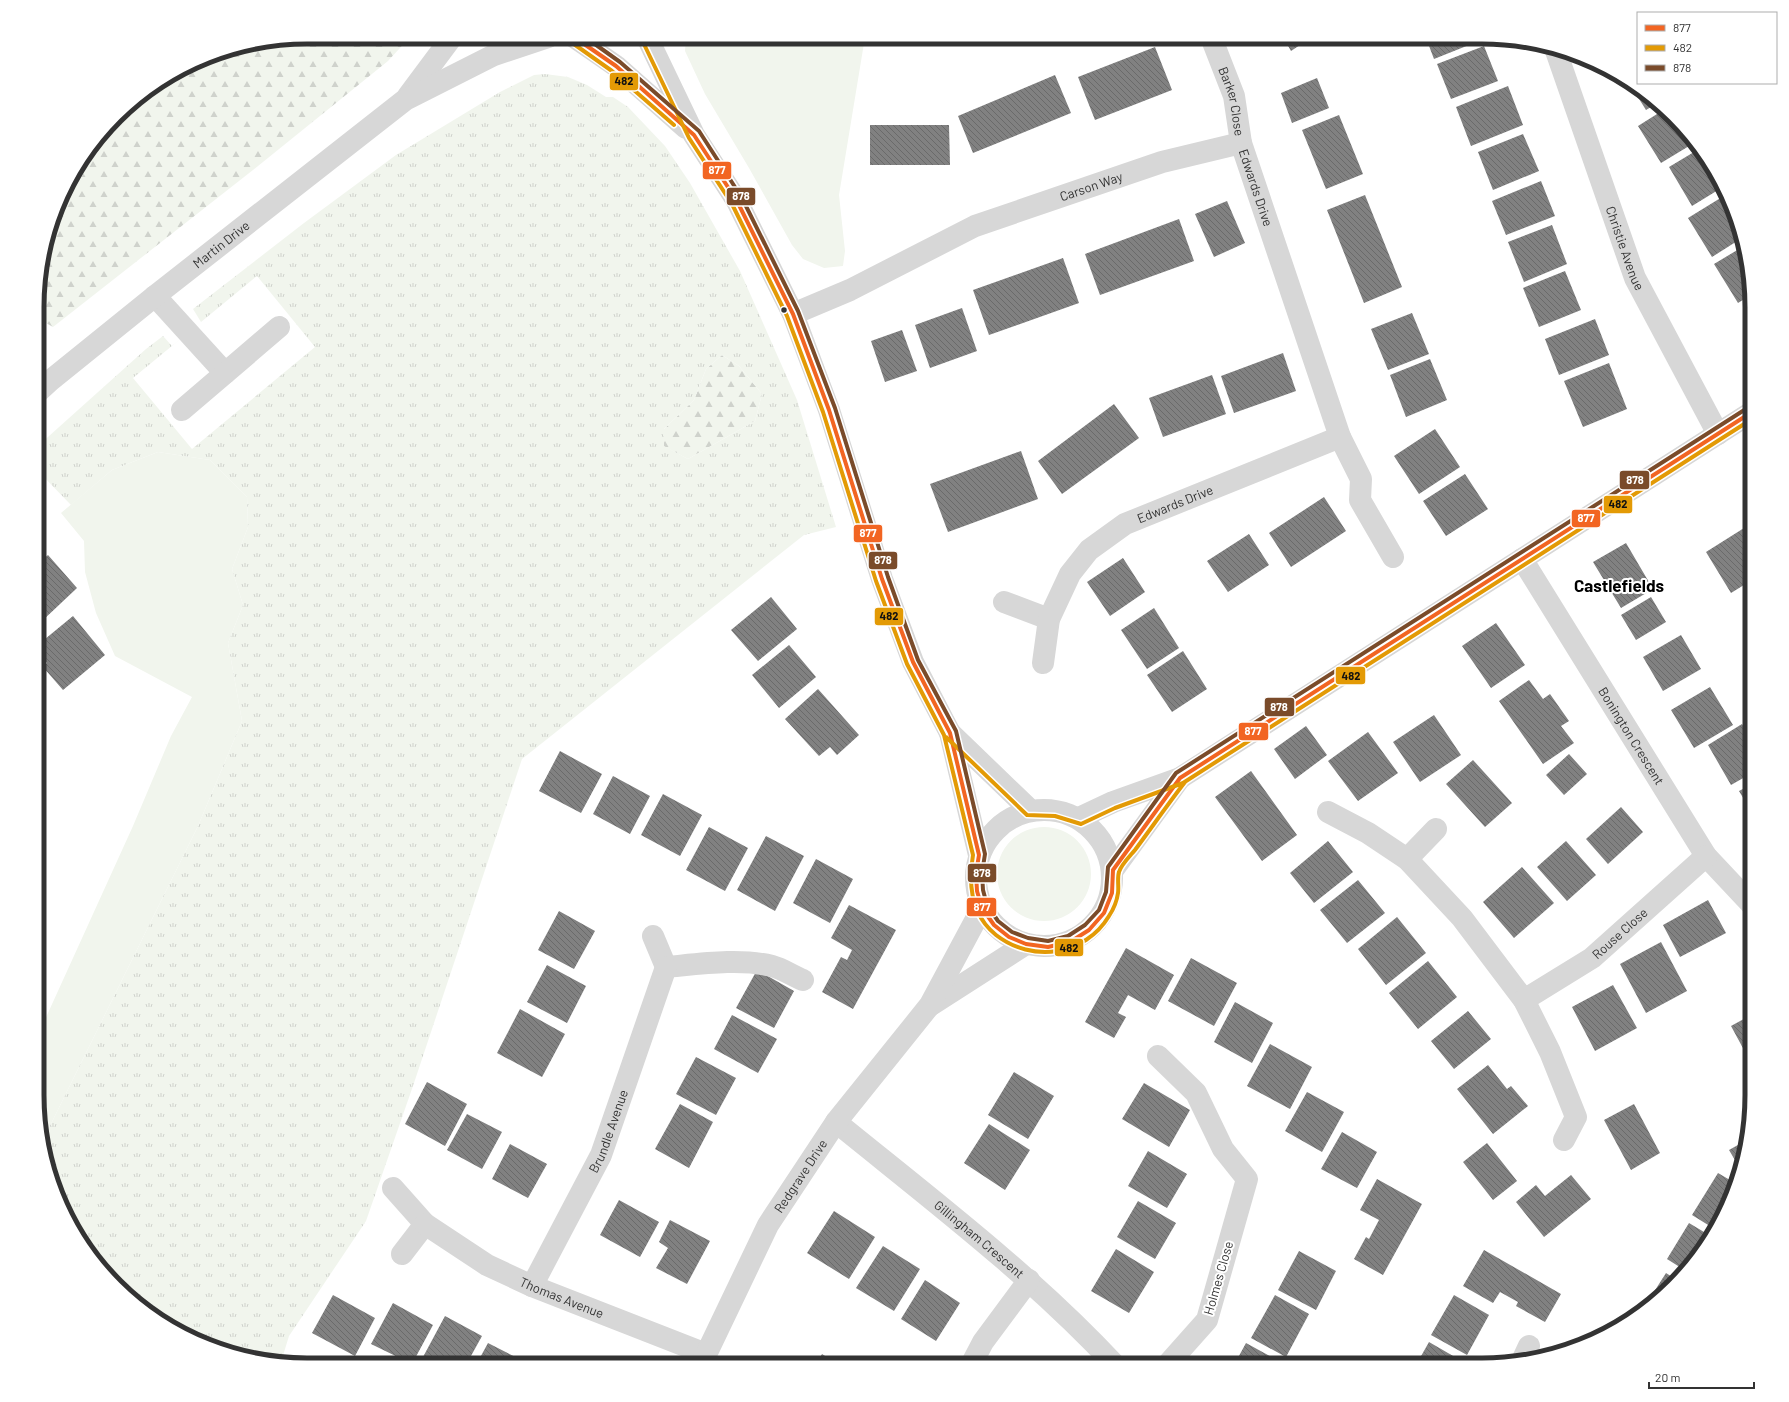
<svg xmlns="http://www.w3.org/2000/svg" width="1789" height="1402" font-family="Barlow,sans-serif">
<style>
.green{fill:#f1f5ed}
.forest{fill:url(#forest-firs)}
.park{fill:url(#park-tufts);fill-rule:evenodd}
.building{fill:url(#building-back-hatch)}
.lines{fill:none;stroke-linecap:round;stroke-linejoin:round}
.minor{stroke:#d7d7d7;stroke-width:22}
.bus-1-casing{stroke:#fff;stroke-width:7}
.bus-2-casing{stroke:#fff;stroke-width:7}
.bus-3-casing{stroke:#fff;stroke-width:7}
.bus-1{stroke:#f26522;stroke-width:4}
.bus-2{stroke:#e39a05;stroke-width:4}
.bus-3{stroke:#7a4b2a;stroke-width:4}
.bus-dot{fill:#333;stroke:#fff;stroke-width:1.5}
.labels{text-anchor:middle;stroke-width:4;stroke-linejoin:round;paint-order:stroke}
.street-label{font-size:13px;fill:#333;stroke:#fff}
.district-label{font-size:17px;font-weight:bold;fill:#000;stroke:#fff}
.rim{fill:none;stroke:#333;stroke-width:5}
.line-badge{stroke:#fff;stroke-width:1.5}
.badge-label{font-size:11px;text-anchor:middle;font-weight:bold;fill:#fff}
.pale-badge-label{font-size:11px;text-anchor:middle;font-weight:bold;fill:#111}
</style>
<defs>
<pattern id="forest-firs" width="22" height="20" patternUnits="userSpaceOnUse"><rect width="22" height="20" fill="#f1f5ed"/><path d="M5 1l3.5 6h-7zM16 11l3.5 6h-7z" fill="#cfd2cc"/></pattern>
<pattern id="park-tufts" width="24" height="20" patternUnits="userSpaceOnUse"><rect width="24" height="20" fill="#f1f5ed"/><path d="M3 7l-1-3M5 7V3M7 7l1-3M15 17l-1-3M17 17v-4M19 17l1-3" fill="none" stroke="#cfd2cc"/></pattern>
<pattern id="building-back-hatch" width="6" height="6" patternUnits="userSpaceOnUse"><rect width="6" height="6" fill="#818181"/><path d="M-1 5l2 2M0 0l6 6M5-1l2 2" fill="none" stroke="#6a6a6a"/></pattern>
</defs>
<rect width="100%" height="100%" fill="#fff"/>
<path class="green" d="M 686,37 L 865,37 L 839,195 L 845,251 L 843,266 L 824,268 L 803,259 L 792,245 L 749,168 L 705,94 L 685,51 Z
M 158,452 L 210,460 L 247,497 L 248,527 L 232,569 L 243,605 L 228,643 L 242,721 L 198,826 L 42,1142 L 38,1113 L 38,1035 L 133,826 L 171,736 L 192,697 L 115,656 L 96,613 L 85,572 L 84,541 L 61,513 L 112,470 Z
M997 874a47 47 0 1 1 94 0a47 47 0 1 1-94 0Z"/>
<path class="forest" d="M 307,37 L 410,37 L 388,61 L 253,170 L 53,327 L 39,319 L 39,271 L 51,220 L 73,172 L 129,104 L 172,73 L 220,51 Z
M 722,355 L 739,366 L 762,394 L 755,421 L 688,459 L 663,446 L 664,429 L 694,400 L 706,369 Z"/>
<path class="park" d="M 545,74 L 568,77 L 587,85 L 606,97 L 613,97 L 628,107 L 665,146 L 690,183 L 740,271 L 797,400 L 836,527 L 804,535 L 522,759 L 414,1083 L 366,1221 L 289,1336 L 281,1362 L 203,1344 L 129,1298 L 93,1260 L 65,1215 L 46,1165 L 42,1142 L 198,826 L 242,721 L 228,643 L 243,605 L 232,569 L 248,527 L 247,497 L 210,460 L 158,452 L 112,470 L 71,505 L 39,472 L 39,445 L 146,349 L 163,336 L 172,346 L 201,322 L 193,309 L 304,223 L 396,155 L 500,92 L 534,75 ZM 257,276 L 315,347 L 192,449 L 133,378 ZM 722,355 L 739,366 L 762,394 L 755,421 L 688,459 L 664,446 L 664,429 L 694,400 L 706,369 Z"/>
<path class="building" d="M 1283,37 L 1312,37 L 1291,51 Z
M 1426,38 L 1478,38 L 1479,41 L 1434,59 Z
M 1484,46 L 1498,81 L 1451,99 L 1437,64 Z
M 1155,47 L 1172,90 L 1095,120 L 1078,77 Z
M 1055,75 L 1071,113 L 973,153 L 958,116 Z
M 1317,78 L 1329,108 L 1292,123 L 1281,93 Z
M 1508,86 L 1523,125 L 1471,146 L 1456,107 Z
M 1631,86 L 1657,102 L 1658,103 L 1646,110 Z
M 1665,109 L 1694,143 L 1661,163 L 1638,126 Z
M 1339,115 L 1363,174 L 1326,189 L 1302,130 Z
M 870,125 L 949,125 L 950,165 L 870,165 Z
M 1523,134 L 1539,171 L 1493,190 L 1478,152 Z
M 1699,149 L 1706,157 L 1723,187 L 1692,206 L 1669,167 Z
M 1541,181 L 1555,216 L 1506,235 L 1492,201 Z
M 1727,194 L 1731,203 L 1742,238 L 1712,257 L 1688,218 Z
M 1365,195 L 1402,287 L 1364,303 L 1327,210 Z
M 1227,201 L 1245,243 L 1214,257 L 1195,214 Z
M 1179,219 L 1194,261 L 1100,295 L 1085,254 Z
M 1552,225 L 1567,264 L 1524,282 L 1508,242 Z
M 1744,246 L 1747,254 L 1751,295 L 1738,303 L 1714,264 Z
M 1063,258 L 1079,303 L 989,335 L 973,290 Z
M 1565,271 L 1581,310 L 1539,327 L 1523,288 Z
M 962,308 L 977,351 L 930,368 L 915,325 Z
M 1412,313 L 1429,354 L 1388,370 L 1371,329 Z
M 1595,319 L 1609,355 L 1559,375 L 1545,339 Z
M 902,330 L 917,371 L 885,382 L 871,341 Z
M 1283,353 L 1296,391 L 1234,413 L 1221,376 Z
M 1430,359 L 1447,400 L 1406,417 L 1390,375 Z
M 1609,363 L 1627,409 L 1583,427 L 1564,381 Z
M 1212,375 L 1226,414 L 1163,437 L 1149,398 Z
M 1114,404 L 1139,438 L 1062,494 L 1038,461 Z
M 1435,429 L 1460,467 L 1419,494 L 1394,456 Z
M 1021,451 L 1038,499 L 948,532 L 930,484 Z
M 1465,474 L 1488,509 L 1446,536 L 1423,501 Z
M 1324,497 L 1346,531 L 1291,567 L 1269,533 Z
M 1752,523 L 1752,563 L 1747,566 L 1752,573 L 1752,580 L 1731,593 L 1706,552 Z
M 1249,534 L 1269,565 L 1228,592 L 1207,561 Z
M 1626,543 L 1653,589 L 1621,608 L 1593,562 Z
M 48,555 L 77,588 L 42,621 L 39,617 L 39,563 Z
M 1123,558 L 1145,592 L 1110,616 L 1087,582 Z
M 771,597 L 797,629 L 758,661 L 731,630 Z
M 1651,597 L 1666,622 L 1636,640 L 1621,615 Z
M 1154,608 L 1179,648 L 1147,669 L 1121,630 Z
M 73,616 L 105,655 L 63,690 L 43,667 L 47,663 L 39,654 L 39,644 Z
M 1496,623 L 1525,665 L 1491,688 L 1462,646 Z
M 1681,635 L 1701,669 L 1663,691 L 1643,657 Z
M 789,645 L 816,677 L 779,708 L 752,675 Z
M 1183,651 L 1207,689 L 1172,712 L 1147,675 Z
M 1529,680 L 1543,699 L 1550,694 L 1569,721 L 1561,726 L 1574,743 L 1543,764 L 1499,701 Z
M 1710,687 L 1733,725 L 1694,748 L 1671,710 Z
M 818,689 L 859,735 L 837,755 L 830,747 L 819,756 L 785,719 Z
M 1434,715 L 1461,755 L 1420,782 L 1393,742 Z
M 1742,724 L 1752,740 L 1752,773 L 1731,785 L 1708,745 Z
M 1306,726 L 1327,755 L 1295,779 L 1274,749 Z
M 1368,732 L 1398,773 L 1358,801 L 1328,761 Z
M 560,751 L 602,774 L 581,813 L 539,791 Z
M 1569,754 L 1587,774 L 1564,795 L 1546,775 Z
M 1473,760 L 1512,803 L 1485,827 L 1446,784 Z
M 1251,771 L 1297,835 L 1262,861 L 1215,797 Z
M 613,776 L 650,796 L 630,834 L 593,814 Z
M 1752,784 L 1752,813 L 1739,791 Z
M 663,794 L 702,815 L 680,856 L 641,835 Z
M 1621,807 L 1643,832 L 1608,864 L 1586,839 Z
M 709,827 L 748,848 L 725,891 L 686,870 Z
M 766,836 L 804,856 L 775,911 L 737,890 Z
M 1328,841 L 1353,872 L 1314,903 L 1290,873 Z
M 1566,841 L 1596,875 L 1567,901 L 1537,867 Z
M 816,859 L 853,879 L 830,923 L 793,903 Z
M 1522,867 L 1554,903 L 1514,938 L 1483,902 Z
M 1358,880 L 1385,913 L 1347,943 L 1320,910 Z
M 1708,900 L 1726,933 L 1680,957 L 1663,925 Z
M 849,905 L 896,930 L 853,1009 L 822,992 L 841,957 L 847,960 L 852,950 L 831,938 Z
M 559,911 L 595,931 L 574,969 L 538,950 Z
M 1397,917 L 1426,953 L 1386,985 L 1358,949 Z
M 1661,942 L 1687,991 L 1646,1013 L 1620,964 Z
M 1126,948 L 1174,975 L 1155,1010 L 1128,995 L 1118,1013 L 1126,1017 L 1114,1038 L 1085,1022 Z
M 1191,958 L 1237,983 L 1214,1026 L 1168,1001 Z
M 1428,961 L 1457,997 L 1418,1029 L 1389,993 Z
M 547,965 L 586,986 L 567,1023 L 527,1002 Z
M 757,970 L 794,991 L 774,1028 L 736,1008 Z
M 1613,985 L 1637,1028 L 1595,1051 L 1572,1007 Z
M 1235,1002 L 1273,1023 L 1252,1063 L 1214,1042 Z
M 520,1009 L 565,1034 L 542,1077 L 497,1053 Z
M 1468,1011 L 1491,1039 L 1454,1069 L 1431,1041 Z
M 732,1015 L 777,1039 L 758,1073 L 714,1049 Z
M 1751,1015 L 1751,1063 L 1731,1026 Z
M 1270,1044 L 1312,1067 L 1290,1109 L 1247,1086 Z
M 696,1057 L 736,1078 L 716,1115 L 676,1094 Z
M 1488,1065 L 1507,1089 L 1511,1086 L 1528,1106 L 1493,1134 L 1457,1089 Z
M 1014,1072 L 1054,1096 L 1028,1139 L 988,1115 Z
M 427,1082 L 467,1104 L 445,1146 L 405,1124 Z
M 1144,1083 L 1190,1110 L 1169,1147 L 1122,1119 Z
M 1307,1092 L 1344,1112 L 1322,1152 L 1285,1131 Z
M 680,1104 L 713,1122 L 689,1168 L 655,1149 Z
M 1634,1104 L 1660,1153 L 1631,1170 L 1604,1120 Z
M 467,1114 L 502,1132 L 482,1169 L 447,1150 Z
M 989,1124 L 1030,1150 L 1005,1190 L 964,1163 Z
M 1342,1132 L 1377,1152 L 1357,1188 L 1321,1169 Z
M 1745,1141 L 1744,1145 L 1739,1167 L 1729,1150 Z
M 1487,1143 L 1517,1181 L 1493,1200 L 1463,1162 Z
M 510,1144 L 547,1164 L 528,1198 L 492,1179 Z
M 1148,1151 L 1187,1174 L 1167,1208 L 1128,1186 Z
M 1718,1173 L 1735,1183 L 1731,1199 L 1713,1228 L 1692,1215 Z
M 1571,1175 L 1591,1199 L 1544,1237 L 1516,1202 L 1536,1185 L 1545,1196 Z
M 1377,1179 L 1422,1204 L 1383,1275 L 1354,1259 L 1366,1237 L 1369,1239 L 1379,1220 L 1360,1210 Z
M 619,1200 L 659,1222 L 640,1257 L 600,1235 Z
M 1138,1201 L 1176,1223 L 1155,1259 L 1117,1237 Z
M 834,1211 L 875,1237 L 849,1279 L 807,1253 Z
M 670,1220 L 710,1241 L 687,1284 L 656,1268 L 668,1248 L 659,1242 Z
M 1689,1223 L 1709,1235 L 1686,1271 L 1667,1259 Z
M 883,1246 L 920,1269 L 894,1311 L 856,1288 Z
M 1116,1249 L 1154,1272 L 1129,1313 L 1091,1291 Z
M 1484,1250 L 1561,1294 L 1545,1322 L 1516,1306 L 1518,1302 L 1500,1292 L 1493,1303 L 1463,1286 Z
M 1299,1251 L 1336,1271 L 1316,1310 L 1278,1290 Z
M 1666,1273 L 1677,1280 L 1643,1310 L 1643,1309 Z
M 925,1280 L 960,1303 L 936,1341 L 901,1319 Z
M 333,1295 L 375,1318 L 355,1356 L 312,1333 Z
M 1275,1295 L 1309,1314 L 1286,1357 L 1251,1338 Z
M 1454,1295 L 1489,1315 L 1467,1355 L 1431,1335 Z
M 393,1303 L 433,1325 L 412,1364 L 371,1344 Z
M 445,1316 L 482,1336 L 466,1365 L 438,1365 L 423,1357 Z
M 1429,1342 L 1467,1364 L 1466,1365 L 1416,1365 Z
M 488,1343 L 525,1362 L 524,1365 L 476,1365 Z
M 1246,1343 L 1286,1365 L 1234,1365 Z
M 822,1354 L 839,1365 L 816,1365 Z
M 1034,1359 L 1045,1365 L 1031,1365 Z"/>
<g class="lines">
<g class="minor">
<path d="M 574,37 L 616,66 L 686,128"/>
<path d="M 647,37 L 694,135 L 737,201 L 793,314 L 829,410 L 882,579 L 913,662 L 950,733 L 979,855"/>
<path id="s1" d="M 1211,37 L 1234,96 L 1241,143 L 1340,437 L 1361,479 L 1360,500 L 1393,557"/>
<path id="s2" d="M 1556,51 L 1635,278 L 1718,434"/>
<path d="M 408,96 L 452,37"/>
<path d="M 155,296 L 225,373"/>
<path id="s3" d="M 793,314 L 850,290 L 975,226 L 1162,162 L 1241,143"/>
<path id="s4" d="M 39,391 L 51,380 L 155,296 L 405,100 L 494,55 L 548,37"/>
<path d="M 182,410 L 279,327"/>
<path id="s5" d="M 1522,559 L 1706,856 L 1752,905"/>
<path d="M 1004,602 L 1049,619"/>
<path id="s6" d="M 1043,663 L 1049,619 L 1070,574 L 1089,550 L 1125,524 L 1340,437"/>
<path d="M 950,733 L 1030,810"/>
<circle cx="1044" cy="878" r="68"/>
<path d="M 1328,812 L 1368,833 L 1407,859 L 1462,918 L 1524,1000 L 1550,1052 L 1576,1117 L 1564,1140"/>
<path d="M 1079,818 L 1113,802 L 1180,778 L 1752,412"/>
<path d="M 1407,859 L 1436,829"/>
<path d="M 1113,870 L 1180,778"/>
<path d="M 653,936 L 666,967 C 699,964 740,958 772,966 C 783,969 793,976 803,980"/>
<path id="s7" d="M 1524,1000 L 1592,958 L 1706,856"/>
<path d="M 931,1005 L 1026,944"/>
<path d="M 1158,1056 L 1196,1093 L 1223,1149 L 1247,1179 L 1207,1320 L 1167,1365"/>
<path id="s8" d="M 836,1122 C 932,1200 1031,1275 1115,1365"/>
<path d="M 393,1188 L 425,1224 L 402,1254"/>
<path id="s9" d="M 425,1224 L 487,1265 L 532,1286 L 706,1354"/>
<path id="s10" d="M 532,1286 L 601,1155 L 666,967"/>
<path d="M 1522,1361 L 1529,1346"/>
<path id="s11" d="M 701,1365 L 768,1225 L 836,1122 L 930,1005 L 982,908"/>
<path d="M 971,1365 L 983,1342 L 1029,1280"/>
</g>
<defs>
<path id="bus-1" d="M 574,37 L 616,66 L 694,135 L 737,201 L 793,314 L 829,410 L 882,579 L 913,662 L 950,733 L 979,855 L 976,873 L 977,891 L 982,908 L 994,925 L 1009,937 L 1026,944 L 1048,947 L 1070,942 L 1089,930 L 1104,913 L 1112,893 L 1113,870 L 1180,778 L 1752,412"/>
<path id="bus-2" d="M 642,40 L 689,138 L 732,204 L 787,316 L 823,412 L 876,581 L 907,664 L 944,735 L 973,855 C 968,885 971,915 996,935 C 1032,963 1085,956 1109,916 C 1113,910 1117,900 1118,893 C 1119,887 1117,878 1119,872 C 1121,865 1130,856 1135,850 C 1152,827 1168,804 1185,782
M 571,42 L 612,71 L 674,125
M 946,737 L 1027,815 L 1055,816 L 1081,824 L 1115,808 L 1183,783 L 1752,419"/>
<path id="bus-3" d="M 585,37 L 620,62 L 699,131 L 742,198 L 798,311 L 835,408 L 888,577 L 918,660 L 956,731 L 985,854 L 982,873 L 983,890 L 987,905 L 998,921 L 1012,932 L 1028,938 L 1048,941 L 1068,936 L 1085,925 L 1099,910 L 1106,892 L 1108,867 L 1176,773 L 1749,407"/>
</defs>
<use href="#bus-1" class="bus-1-casing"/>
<use href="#bus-2" class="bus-2-casing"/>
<use href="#bus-3" class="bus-3-casing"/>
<use href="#bus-1" class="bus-1"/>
<use href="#bus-2" class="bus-2"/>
<use href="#bus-3" class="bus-3"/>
</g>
<circle class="bus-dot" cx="784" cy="310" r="3.5"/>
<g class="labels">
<g class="street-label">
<text dy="5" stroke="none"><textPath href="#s1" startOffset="68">Barker Close</textPath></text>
<text dy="5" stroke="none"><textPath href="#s3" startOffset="325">Carson Way</textPath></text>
<text dy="5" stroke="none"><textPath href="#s1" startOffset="158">Edwards Drive</textPath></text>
<text dy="5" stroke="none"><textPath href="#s4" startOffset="234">Martin Drive</textPath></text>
<text dy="5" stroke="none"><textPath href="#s2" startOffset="209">Christie Avenue</textPath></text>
<text dy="5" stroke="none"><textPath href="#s6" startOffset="223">Edwards Drive</textPath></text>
<text dy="5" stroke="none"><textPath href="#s5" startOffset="208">Bonington Crescent</textPath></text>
<text dy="5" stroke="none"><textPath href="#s7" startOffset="117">Rouse Close</textPath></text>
<text dy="5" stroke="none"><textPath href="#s10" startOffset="173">Brundle Avenue</textPath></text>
<text dy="5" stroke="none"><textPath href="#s11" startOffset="214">Redgrave Drive</textPath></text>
<text dy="5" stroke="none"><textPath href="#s8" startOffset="185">Gillingham Crescent</textPath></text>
<text transform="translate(1218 1278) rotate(-74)" y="5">Holmes Close</text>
<text dy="5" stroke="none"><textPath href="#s9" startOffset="156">Thomas Avenue</textPath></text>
</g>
<g class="district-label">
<text x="1619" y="592">Castlefields</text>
</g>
</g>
<path d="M0 0H1789V1402H0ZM307 44H1482A263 263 0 0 1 1745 307V1095A263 263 0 0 1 1482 1358H307A263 263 0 0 1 44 1095V307A263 263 0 0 1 307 44Z" fill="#fff" fill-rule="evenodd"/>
<path class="rim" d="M307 44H1482A263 263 0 0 1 1745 307V1095A263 263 0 0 1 1482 1358H307A263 263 0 0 1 44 1095V307A263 263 0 0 1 307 44Z"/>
<g class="line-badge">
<rect x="609" y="72" width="30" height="19" rx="4" fill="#e39a05"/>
<rect x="702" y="161" width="30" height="19" rx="4" fill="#f26522"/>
<rect x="726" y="187" width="30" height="19" rx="4" fill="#7a4b2a"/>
<rect x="1619" y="470" width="31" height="20" rx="4" fill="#7a4b2a"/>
<rect x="1603" y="495" width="30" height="19" rx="4" fill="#e39a05"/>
<rect x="1571" y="509" width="30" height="19" rx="4" fill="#f26522"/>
<rect x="853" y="524" width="30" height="19" rx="4" fill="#f26522"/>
<rect x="868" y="551" width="30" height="19" rx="4" fill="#7a4b2a"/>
<rect x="874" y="607" width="30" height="19" rx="4" fill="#e39a05"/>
<rect x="1335" y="666" width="31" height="19" rx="4" fill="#e39a05"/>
<rect x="1264" y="697" width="31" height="20" rx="4" fill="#7a4b2a"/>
<rect x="1238" y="722" width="31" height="19" rx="4" fill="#f26522"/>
<rect x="967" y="863" width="30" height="20" rx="4" fill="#7a4b2a"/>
<rect x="966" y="897" width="31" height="20" rx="4" fill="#f26522"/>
<rect x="1054" y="938" width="30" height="19" rx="4" fill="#e39a05"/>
</g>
<g class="badge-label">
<text x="717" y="174">877</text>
<text x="741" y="200">878</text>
<text x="1635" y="484">878</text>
<text x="1586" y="522">877</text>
<text x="868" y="537">877</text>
<text x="883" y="564">878</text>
<text x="1279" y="711">878</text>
<text x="1253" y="735">877</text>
<text x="982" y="877">878</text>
<text x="982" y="911">877</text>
</g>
<g class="pale-badge-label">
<text x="624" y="85">482</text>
<text x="1618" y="508">482</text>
<text x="889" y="620">482</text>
<text x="1351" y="680">482</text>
<text x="1069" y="952">482</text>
</g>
<rect x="1637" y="12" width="140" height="72" fill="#ffffff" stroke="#adadad"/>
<rect x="1645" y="25" width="20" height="6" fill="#f26522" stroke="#adadad"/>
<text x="1673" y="32" font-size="12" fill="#333333">877</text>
<rect x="1645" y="45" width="20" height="6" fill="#e39a05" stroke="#adadad"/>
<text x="1673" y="52" font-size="12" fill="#333333">482</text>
<rect x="1645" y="65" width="20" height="6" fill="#7a4b2a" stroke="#adadad"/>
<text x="1673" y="72" font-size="12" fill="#333333">878</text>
<path d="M1649 1382v6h105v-6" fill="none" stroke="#333333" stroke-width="2"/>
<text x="1655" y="1382" font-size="12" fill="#333333" stroke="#ffffff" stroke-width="3" paint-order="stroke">20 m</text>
</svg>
